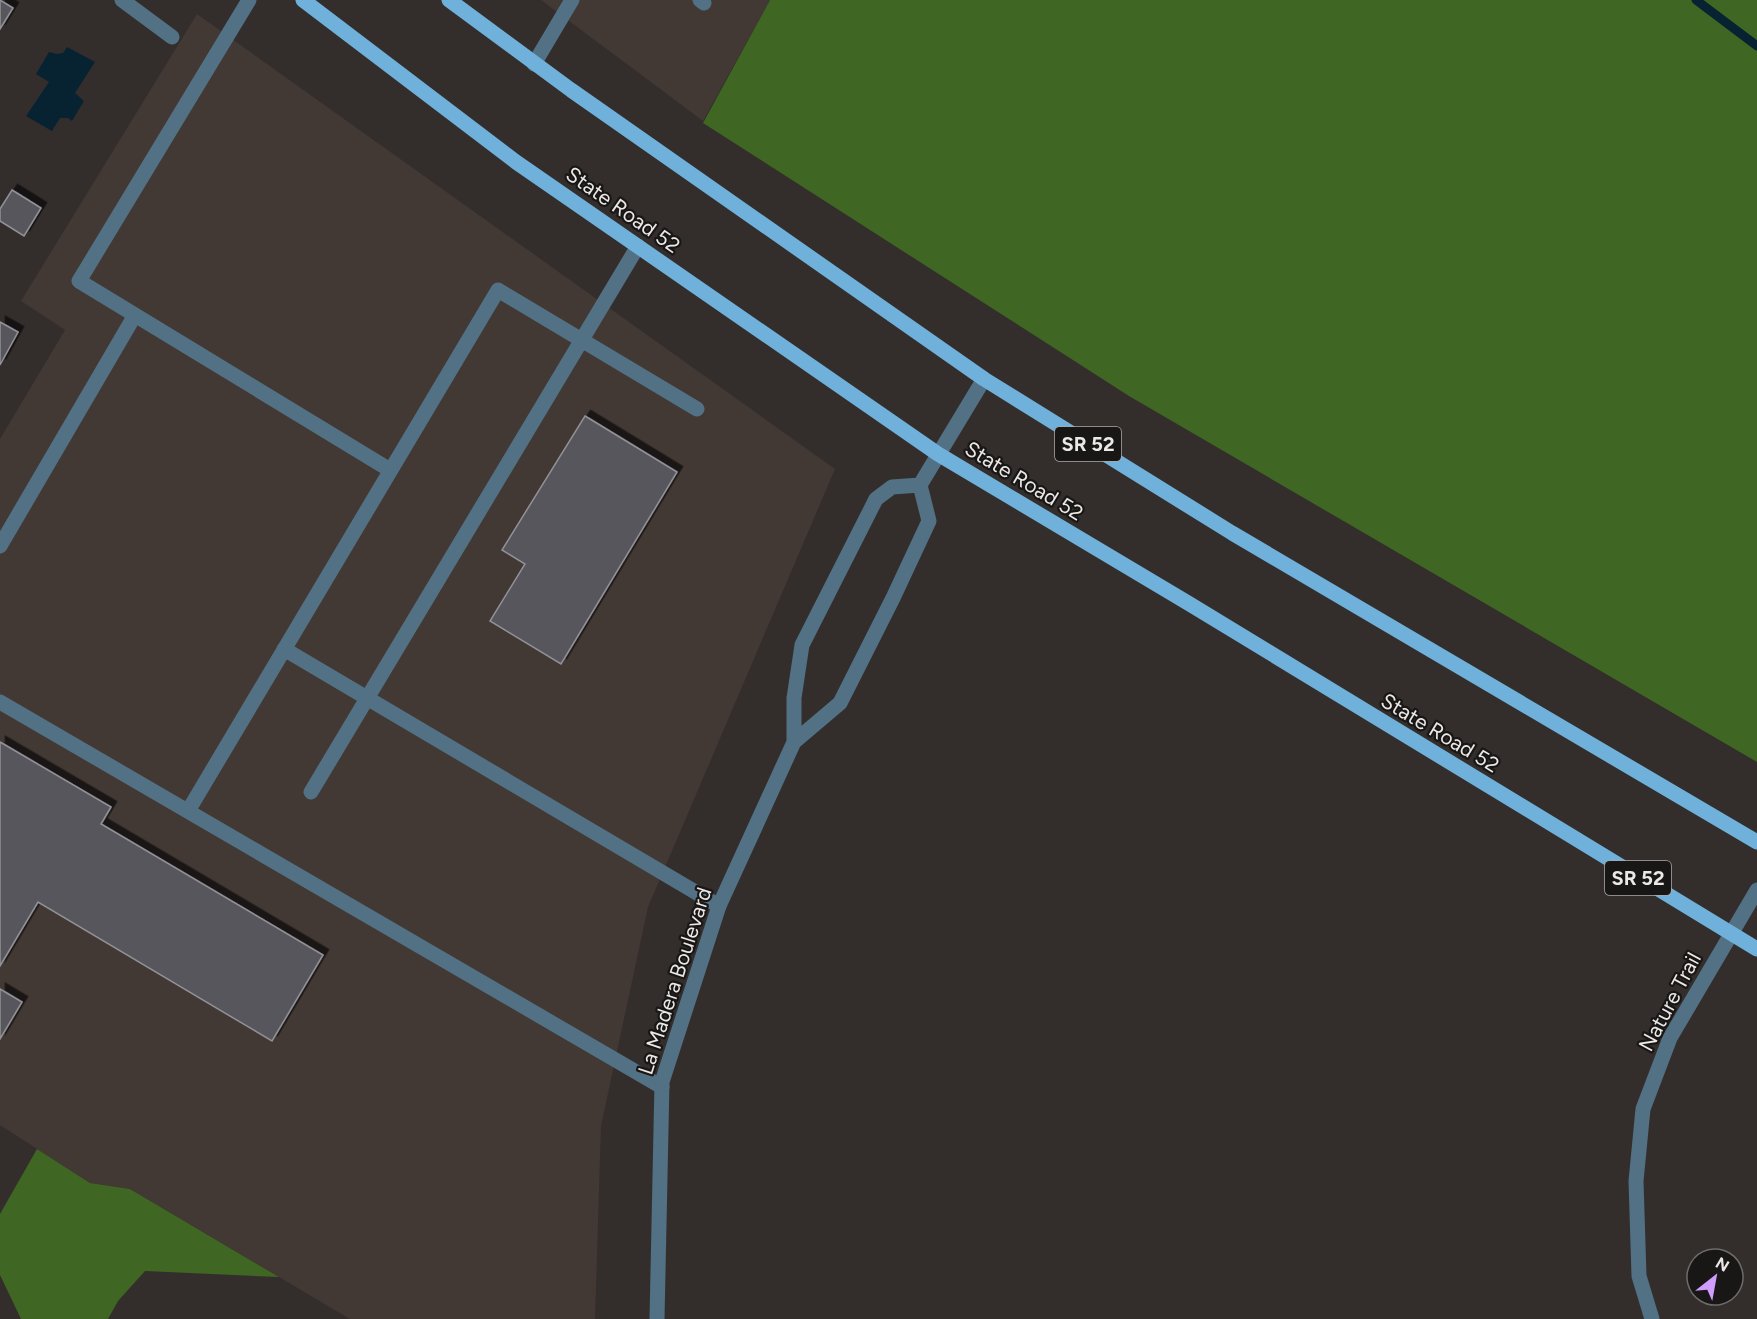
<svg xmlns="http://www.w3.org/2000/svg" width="1757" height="1319" font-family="Figtree,sans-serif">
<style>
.built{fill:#423834}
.forest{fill:#3f6623}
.water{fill:#072331}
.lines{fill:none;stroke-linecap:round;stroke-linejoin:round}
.stream{stroke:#072331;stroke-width:9}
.building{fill:#56565b;stroke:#919197;stroke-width:1.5;filter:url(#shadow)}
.service{stroke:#527184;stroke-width:15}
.minor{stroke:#527184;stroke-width:15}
.tertiary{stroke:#527184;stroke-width:15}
.primary{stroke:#6fb1da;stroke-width:15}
.labels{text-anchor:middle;stroke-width:4.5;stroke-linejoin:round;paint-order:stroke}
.shield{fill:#191716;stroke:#aca9a8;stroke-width:1.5}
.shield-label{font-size:20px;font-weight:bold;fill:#ebe8e6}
.street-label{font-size:21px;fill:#ebe8e6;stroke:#191716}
</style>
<defs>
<filter id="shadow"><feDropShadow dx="5.5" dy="-5.5" stdDeviation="0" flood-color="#0009"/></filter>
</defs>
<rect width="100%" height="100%" fill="#332e2c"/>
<path class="built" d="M 541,0 L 770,0 L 703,121 Z
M 197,14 L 835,469 L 648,907 L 601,1126 L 595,1319 L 350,1319 L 130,1189 L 90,1183 L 0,1125 L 0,439 L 65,330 L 21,301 Z"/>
<path class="forest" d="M 770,0 L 1757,0 L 1757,762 L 1129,396 L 703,123 Z
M 37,1149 L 90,1183 L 130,1189 L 279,1277 L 145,1271 L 118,1301 L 108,1319 L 21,1319 L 0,1275 L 0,1214 Z"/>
<path class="water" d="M 67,47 L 95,62 L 75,93 L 84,101 L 72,121 L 68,118 L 60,118 L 52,131 L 26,116 L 49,82 L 36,74 L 49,52 L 57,54 L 63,53 Z"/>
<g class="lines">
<path class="stream" d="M 1696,0 L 1757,46"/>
</g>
<path class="building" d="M 0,0 L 13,8 L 0,29 Z
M 12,190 L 41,208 L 24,236 L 0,221 L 0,209 Z
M 0,322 L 18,332 L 0,365 Z
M 585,416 L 677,472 L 561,664 L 490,621 L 525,564 L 502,550 Z
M 0,742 L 111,807 L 101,824 L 323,955 L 272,1041 L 38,902 L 0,966 Z
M 0,989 L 22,1002 L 0,1039 Z"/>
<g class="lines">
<path class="service" d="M 249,0 L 79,281 L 390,470
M 700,0 L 704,3
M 534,64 L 572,0
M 0,546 L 135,315
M 284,649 L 719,906
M 0,702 L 662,1087
M 311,792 L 638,246
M 188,811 L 498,290 L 697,409"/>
<path class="minor" d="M 122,0 L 172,37
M 1652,1319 L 1639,1276 L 1636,1181 L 1643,1109 L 1670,1038 L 1757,890"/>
<path class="tertiary" d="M 794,742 L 840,703 L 893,598 L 929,521 L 920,485 L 984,379
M 657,1319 L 662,1082 L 719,906 L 794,742 L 794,698 L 802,645 L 876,499 L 892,487 L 920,485"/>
<path class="primary" d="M 303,0 L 516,162 L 938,454 L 1188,603 L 1757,949
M 449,0 L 571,90 L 984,379 L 1232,533 L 1757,842"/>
</g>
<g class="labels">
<g class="shield">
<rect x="1055" y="427" width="66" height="34" rx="4.5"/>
<rect x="1605" y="861" width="66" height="34" rx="4.5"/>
</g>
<g class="shield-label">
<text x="1088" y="451">SR 52</text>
<text x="1638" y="885">SR 52</text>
</g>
<g class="street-label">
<text transform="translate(623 210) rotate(35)" y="7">State Road 52</text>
<text transform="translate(1024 481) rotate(31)" y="7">State Road 52</text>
<text transform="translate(1440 733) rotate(31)" y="7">State Road 52</text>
<text transform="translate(675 981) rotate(-72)" y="7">La Madera Boulevard</text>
<text transform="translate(1670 1002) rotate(-62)" y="7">Nature Trail</text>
</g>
</g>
<g transform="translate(1715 1277) rotate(31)"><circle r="28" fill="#191716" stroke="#6d6b69" stroke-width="1.5"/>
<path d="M0-4.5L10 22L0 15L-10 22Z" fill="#d09dff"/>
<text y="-9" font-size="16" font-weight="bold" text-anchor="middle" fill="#ebe8e6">N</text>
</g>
</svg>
